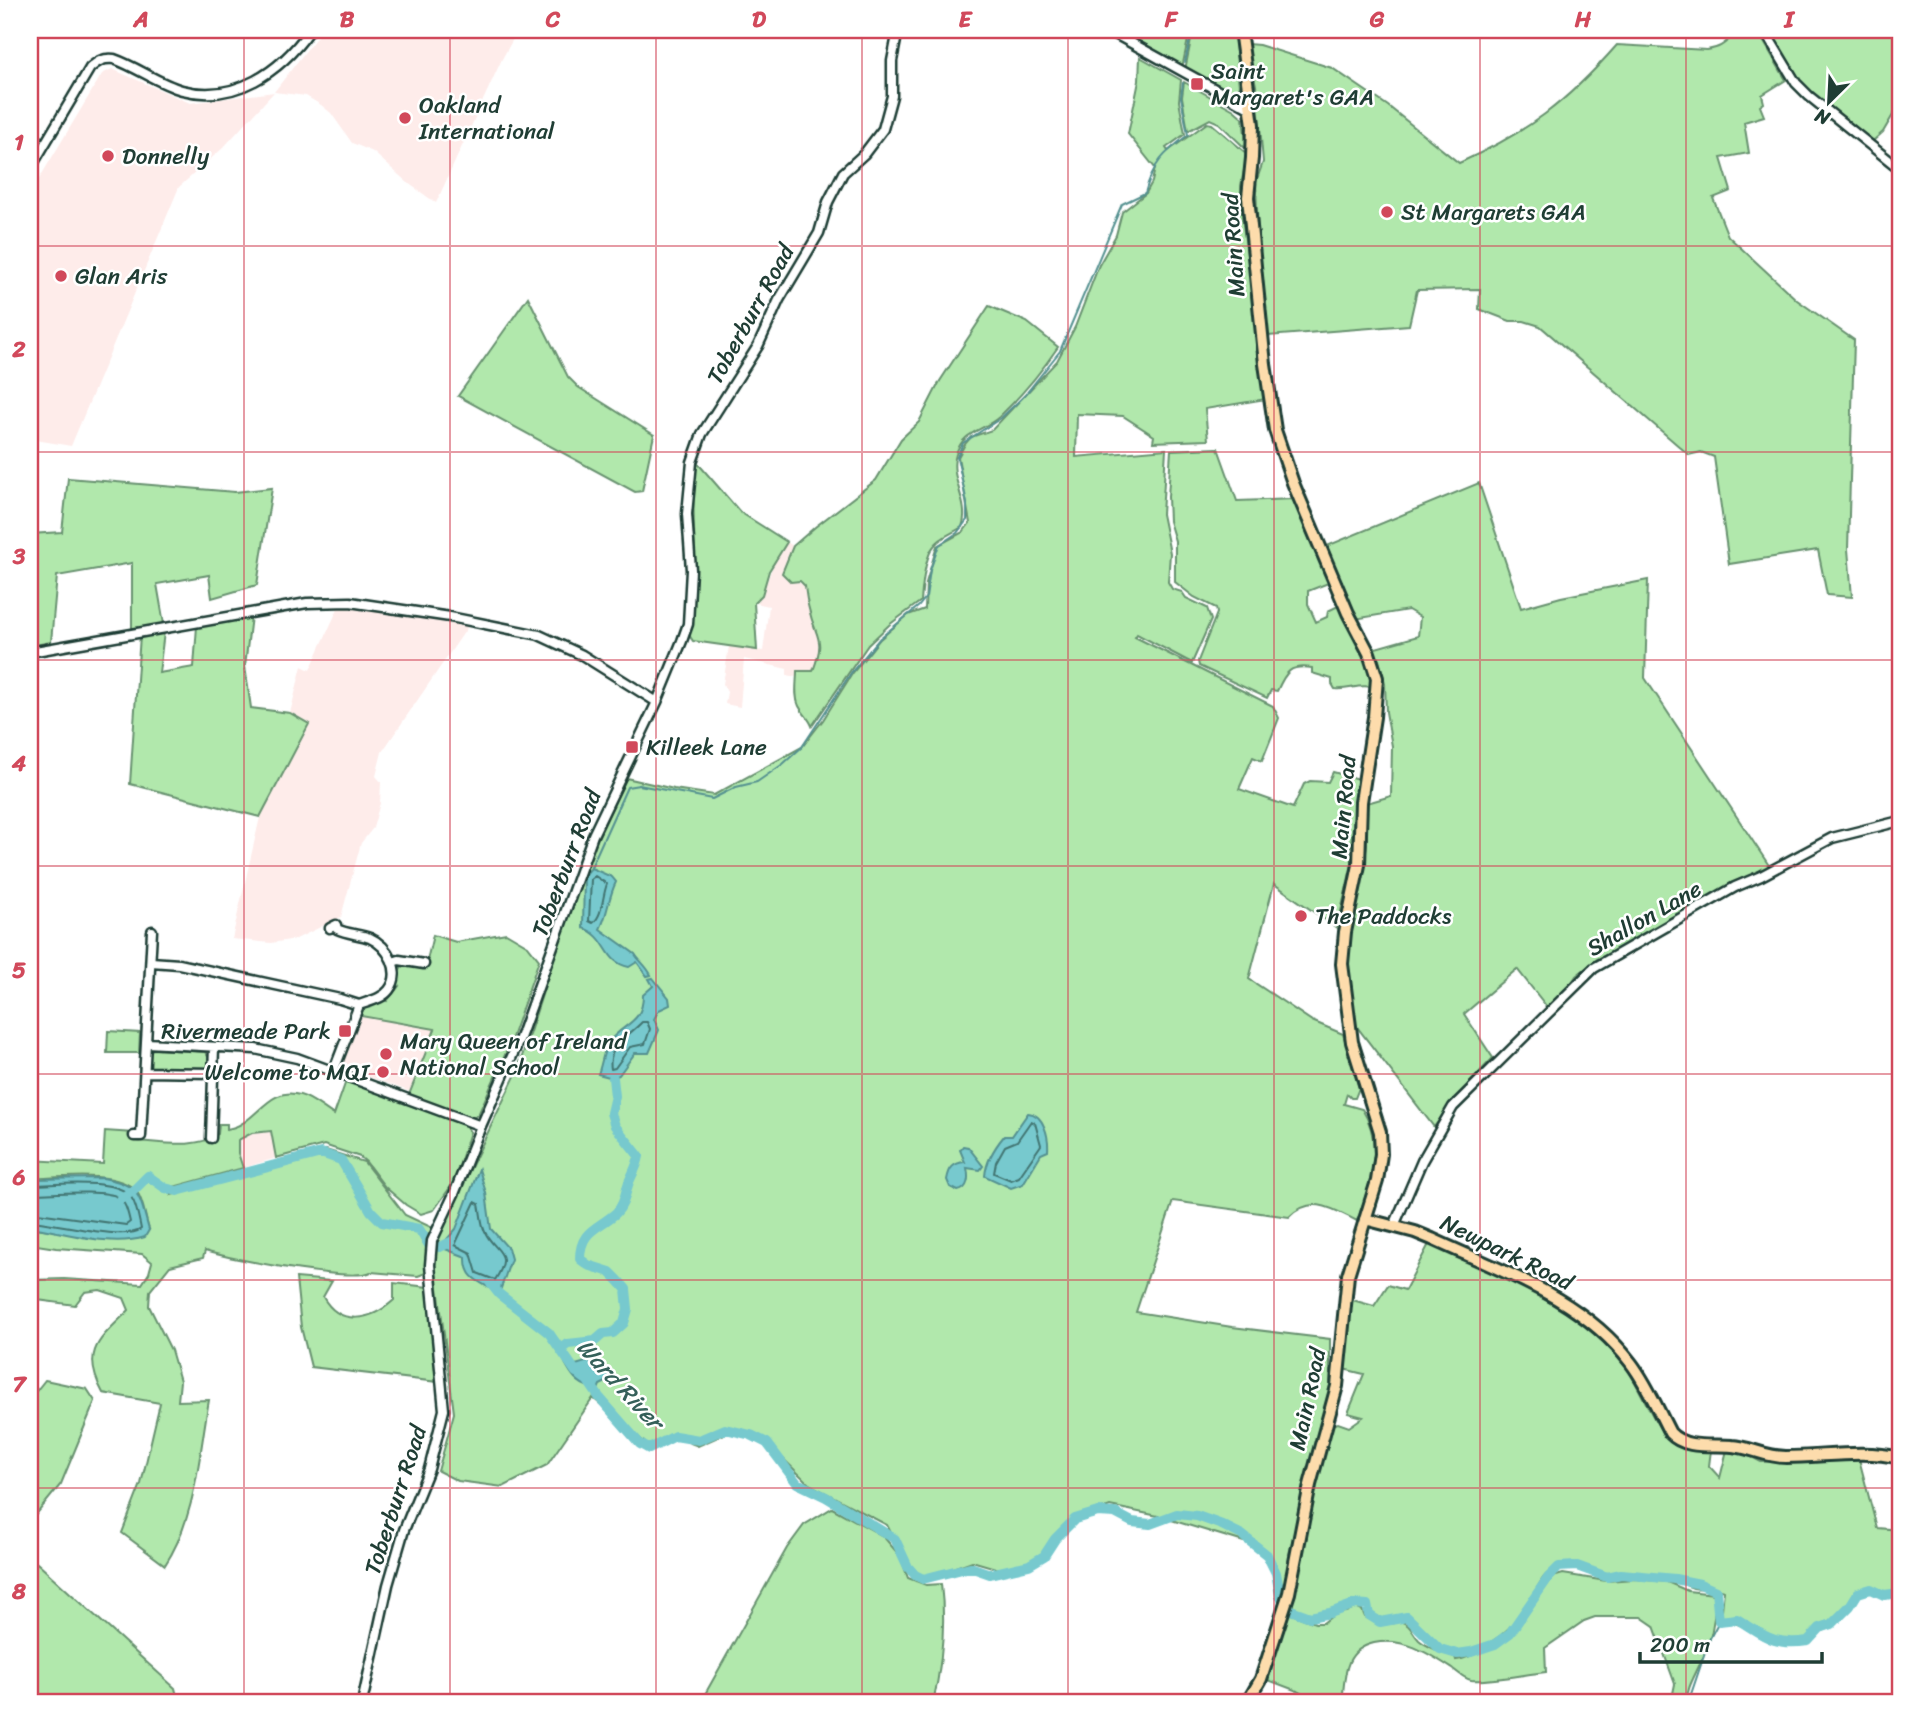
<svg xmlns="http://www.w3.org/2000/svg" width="1930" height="1733" font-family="Sriracha,sans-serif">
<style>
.built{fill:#feecea}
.green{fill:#b1e8ac;stroke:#689270;stroke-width:2}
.water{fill:#77c9ce;stroke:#549190;stroke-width:2}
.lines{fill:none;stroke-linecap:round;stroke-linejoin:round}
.shore{stroke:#427572;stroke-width:2}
.stream{stroke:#549190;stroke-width:2}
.river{stroke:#77c9ce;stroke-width:10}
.minor-casing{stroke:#1f3d34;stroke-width:13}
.major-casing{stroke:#1f3d34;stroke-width:16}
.minor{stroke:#fff;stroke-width:8}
.major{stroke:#fddcac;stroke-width:10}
.grid{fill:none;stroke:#d1495b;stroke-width:2;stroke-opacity:0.55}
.poi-dot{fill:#d1495b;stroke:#fff;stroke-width:2.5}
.labels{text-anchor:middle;stroke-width:5;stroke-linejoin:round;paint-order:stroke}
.poi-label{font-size:23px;fill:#1f3d34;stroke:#fff;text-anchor:start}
.street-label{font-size:23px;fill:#1f3d34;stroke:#fff}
.water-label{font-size:24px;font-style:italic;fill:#35605a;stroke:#fff}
.neatline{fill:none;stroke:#d1495b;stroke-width:2.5}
.grid-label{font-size:23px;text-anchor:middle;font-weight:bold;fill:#d1495b}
</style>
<rect width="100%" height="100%" fill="#fff"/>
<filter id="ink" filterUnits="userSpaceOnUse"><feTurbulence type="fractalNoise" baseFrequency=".0143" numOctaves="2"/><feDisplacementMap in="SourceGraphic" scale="14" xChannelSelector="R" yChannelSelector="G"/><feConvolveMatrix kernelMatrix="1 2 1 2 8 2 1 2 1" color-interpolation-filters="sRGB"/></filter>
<g filter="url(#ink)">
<path class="built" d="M 322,30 L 518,30 L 502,59 L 436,203 L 408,183 L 373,152 L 352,143 L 331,113 L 321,105 L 306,96 L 274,92 L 223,148 L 179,187 L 71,446 L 30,439 L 30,194 L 102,74 L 112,69 L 190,103 L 274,92 Z
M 787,542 L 793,546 L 782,573 L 805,586 L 809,611 L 817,631 L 820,645 L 817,662 L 813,671 L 797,671 L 797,677 L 787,675 L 787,669 L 744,659 L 740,707 L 725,704 L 727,692 L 723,684 L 729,646 L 763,651 L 769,606 L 756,603 L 762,595 L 776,557 Z
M 350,602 L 469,625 L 382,752 L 376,776 L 381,782 L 380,803 L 373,828 L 361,843 L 341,917 L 296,939 L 271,943 L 232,939 L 260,817 L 309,725 L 290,713 L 302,666 L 310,670 L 340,604 Z
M 361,1016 L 435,1029 L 411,1092 L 345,1068 L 343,1062 Z
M 271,1131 L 276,1158 L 243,1168 L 238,1153 L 238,1140 L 252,1133 Z"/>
<path class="green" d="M 1118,30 L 1190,30 L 1182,68 Z
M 1193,30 L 1234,30 L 1239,87 L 1234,94 L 1198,74 L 1185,70 Z
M 1744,30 L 1757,30 L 1786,80 L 1762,95 L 1764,103 L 1760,106 L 1764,116 L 1744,122 L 1749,153 L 1721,158 L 1731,191 L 1713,198 L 1728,236 L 1797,300 L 1854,340 L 1848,549 L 1852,597 L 1827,595 L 1818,550 L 1729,564 L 1714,457 L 1701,452 L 1689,455 L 1540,326 L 1524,321 L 1510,321 L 1479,309 L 1480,289 L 1417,290 L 1409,325 L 1268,336 L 1258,241 L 1256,182 L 1263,162 L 1257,91 L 1248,44 L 1259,45 L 1332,68 L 1388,106 L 1459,163 C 1528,132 1567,102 1617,45 L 1707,50 C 1729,47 1726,36 1744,30 Z
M 1769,30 L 1900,30 L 1900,103 L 1883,132 L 1874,140 L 1870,141 L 1811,95 L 1799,82 Z
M 1140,57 L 1181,80 L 1179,101 L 1185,134 L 1166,148 L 1168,151 L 1207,123 L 1212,124 L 1247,154 L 1241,186 L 1242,217 L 1266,399 L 1205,409 L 1208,440 L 1153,442 L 1154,436 L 1123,416 L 1077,414 L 1076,457 L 1166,449 L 1162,514 L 1170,553 L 1168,582 L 1172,589 L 1182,592 L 1186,598 L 1207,608 L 1211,620 L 1192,663 L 1137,634 L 1135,637 L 1273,706 L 1279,718 L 1262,761 L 1253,757 L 1239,789 L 1293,808 L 1304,784 L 1310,781 L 1328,782 L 1333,772 L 1358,779 L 1350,853 L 1353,860 L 1337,928 L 1274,884 L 1249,979 L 1312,1021 L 1343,1034 L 1359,1088 L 1355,1098 L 1351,1098 L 1347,1094 L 1344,1104 L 1362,1109 C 1385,1145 1370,1185 1357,1221 C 1333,1209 1312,1194 1289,1217 L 1173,1201 L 1136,1312 L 1232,1327 L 1330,1339 L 1330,1386 L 1289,1554 L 1292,1555 L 1282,1600 L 1279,1598 C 1278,1575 1274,1561 1257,1546 L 1158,1516 L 1110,1506 L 1075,1519 L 1035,1561 L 999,1569 L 972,1561 L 916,1581 L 887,1525 L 809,1484 L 762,1438 L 729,1432 L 698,1446 L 672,1436 L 650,1447 L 593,1398 L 547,1465 L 503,1487 L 458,1481 L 438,1471 L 454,1413 L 434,1256 L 437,1238 L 517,1072 L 581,874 L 626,778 L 674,789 L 714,795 L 802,747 L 823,720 L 852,674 L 880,639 L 908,615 L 925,609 L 926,583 L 937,546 L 963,532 L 970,523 L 958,457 L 965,444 L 971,437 L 992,430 L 1057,361 L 1075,327 L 1099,265 L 1116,235 L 1122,212 L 1146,193 L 1152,182 L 1155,168 L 1128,134 L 1139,81 Z
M 1184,82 L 1234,110 L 1243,118 L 1247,150 L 1219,123 L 1210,119 L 1188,131 L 1182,97 Z
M 528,297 L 568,377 L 578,387 L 654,435 L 642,491 L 635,492 L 458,396 Z
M 989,306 L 1027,322 L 1058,347 C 1041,372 1021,396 999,417 C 983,431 963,431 956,454 C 948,477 971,504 962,527 C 953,533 940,537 934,546 C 925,556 922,588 921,601 L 889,625 L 868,645 L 812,726 C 809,718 803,714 799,706 C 794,696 797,682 797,671 L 813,671 C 826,637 816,640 809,609 C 807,602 806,594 805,586 L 800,581 L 791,582 L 782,573 L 793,546 L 815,527 L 876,480 L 901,439 L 919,422 L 940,381 Z
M 1218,448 L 1237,501 L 1295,499 L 1331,582 L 1308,591 L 1308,604 L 1316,622 L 1327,617 L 1328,611 L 1340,605 L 1368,666 L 1371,687 C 1358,684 1347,691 1335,689 L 1332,684 L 1332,679 L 1312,673 L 1312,668 C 1290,665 1286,671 1277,691 L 1271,690 L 1267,698 L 1199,666 L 1198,661 L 1217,613 L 1216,608 L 1194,597 L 1175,582 L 1175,541 L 1169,521 L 1168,497 L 1171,450 Z
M 695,460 L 740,512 L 787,542 L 769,571 L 762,595 L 754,603 L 757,650 L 700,642 L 693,641 L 689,635 C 702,578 689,518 695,460 Z
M 68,478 L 235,492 L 272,488 L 257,585 L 212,598 L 209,575 L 157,584 L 164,624 L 132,630 L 132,563 L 57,576 L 51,642 L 30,646 L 30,534 L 62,532 Z
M 1479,483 L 1521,608 L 1561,597 L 1648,580 L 1645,678 L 1770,867 L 1743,880 L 1625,947 L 1597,959 L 1576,976 L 1569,987 L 1547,1007 L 1517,969 L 1464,1014 L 1493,1058 L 1455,1098 L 1434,1127 L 1351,1019 L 1346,960 L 1353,914 L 1363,878 L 1367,844 L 1367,803 L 1391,796 L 1392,746 L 1386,712 L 1385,683 L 1379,660 L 1372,649 L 1418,636 L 1420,617 L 1408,610 L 1355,619 L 1327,546 Z
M 251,616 L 245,666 L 251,708 L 290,713 L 309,724 L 260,817 L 130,784 L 140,635 L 164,632 L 159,673 L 194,667 L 197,626 Z
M 506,933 L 528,946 L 539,960 L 509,1046 L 478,1115 L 471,1118 L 409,1095 L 435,1029 L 361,1016 L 363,1009 L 384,1000 L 387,1001 L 399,986 L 396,984 L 402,964 L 425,969 L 433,935 L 456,942 Z
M 108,1031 L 140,1033 L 139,1053 L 107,1053 Z
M 153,1049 L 205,1052 C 210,1058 211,1063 206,1069 L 152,1069 L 148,1064 L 150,1051 Z
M 346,1081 L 465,1125 L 470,1132 L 454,1182 L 434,1210 L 421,1214 L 406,1205 L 385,1187 L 366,1162 L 360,1157 L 324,1145 L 276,1158 L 271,1131 L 252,1133 L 238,1140 L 238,1153 L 243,1168 L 173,1187 L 171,1195 L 323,1155 L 326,1150 L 364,1162 L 405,1215 L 433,1228 L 428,1245 L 428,1272 L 418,1276 L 371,1272 C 352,1282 229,1259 205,1251 L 203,1258 L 170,1266 L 150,1291 L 149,1306 L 171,1350 L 180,1381 L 178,1401 L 209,1400 C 199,1455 196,1518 165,1565 L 122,1533 L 141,1484 L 160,1403 L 103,1393 C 80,1351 100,1339 129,1310 L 124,1298 L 100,1290 L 85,1292 L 75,1305 L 30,1299 L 30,1280 L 64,1279 L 142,1284 L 149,1273 L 152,1262 L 142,1254 L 56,1248 L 30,1244 L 30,1227 L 56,1231 L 149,1229 C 145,1219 144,1201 137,1192 C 119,1169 57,1178 30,1179 L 30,1160 L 103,1164 L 105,1131 L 134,1133 L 134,1141 C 160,1142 197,1150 218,1134 L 219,1124 L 227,1124 L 227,1129 C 257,1125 267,1085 300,1095 C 312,1098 324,1109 334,1115 Z
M 1429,1244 C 1495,1275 1568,1299 1618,1355 C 1635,1374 1658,1436 1674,1445 C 1685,1451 1699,1449 1711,1450 L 1709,1466 L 1720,1478 L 1727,1450 L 1748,1455 L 1761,1462 L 1859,1459 L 1877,1528 L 1900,1530 L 1900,1593 L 1889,1597 L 1874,1589 C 1848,1595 1848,1613 1830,1627 C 1825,1632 1816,1632 1810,1636 C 1803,1641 1801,1645 1791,1645 C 1760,1645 1748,1622 1721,1620 L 1724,1591 C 1713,1586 1704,1590 1693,1588 C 1686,1586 1680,1582 1673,1579 C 1662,1576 1649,1574 1637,1573 C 1628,1573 1620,1579 1611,1578 C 1591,1577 1576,1560 1555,1569 C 1543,1573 1538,1587 1532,1597 C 1517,1621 1502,1641 1474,1649 C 1468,1651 1461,1654 1454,1652 C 1435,1648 1428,1629 1412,1621 C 1390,1609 1390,1631 1364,1606 C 1350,1606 1334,1608 1323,1618 C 1312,1618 1296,1614 1289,1605 L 1297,1580 L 1309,1505 L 1331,1425 L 1338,1423 L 1349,1427 L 1363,1417 L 1348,1413 L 1364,1374 L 1343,1369 L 1349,1299 L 1374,1306 L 1388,1285 L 1405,1290 Z
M 296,1278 L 332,1281 L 323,1297 C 340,1327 371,1321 394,1300 L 394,1283 L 428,1287 L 438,1382 L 311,1367 L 301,1327 Z
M 45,1380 L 87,1389 L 95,1401 L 61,1484 L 30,1522 L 30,1399 Z
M 832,1508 L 883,1536 L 900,1556 L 908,1578 L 926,1585 L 941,1584 C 946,1624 942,1664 933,1703 L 700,1703 L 787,1548 L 804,1525 Z
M 37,1563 L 175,1688 L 177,1696 L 172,1703 L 30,1703 L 30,1572 Z
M 1563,1574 L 1606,1581 L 1635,1579 L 1667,1582 L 1688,1591 L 1714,1594 C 1717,1618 1710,1645 1699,1666 C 1693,1679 1687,1689 1686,1703 L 1671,1703 L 1675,1684 L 1654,1626 L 1641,1617 L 1595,1617 L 1584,1621 L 1545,1648 L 1546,1672 C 1526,1674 1489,1682 1471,1680 C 1465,1679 1458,1673 1453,1669 C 1428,1653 1404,1637 1374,1643 C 1343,1650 1345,1677 1342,1703 L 1317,1703 L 1300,1692 L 1268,1680 L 1286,1612 L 1315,1623 L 1323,1623 L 1336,1613 L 1346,1612 L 1356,1607 L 1362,1610 L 1365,1617 C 1377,1624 1387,1627 1400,1621 C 1412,1625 1411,1632 1419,1640 C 1428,1648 1444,1653 1455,1657 L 1456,1660 L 1462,1659 L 1495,1647 L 1510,1637 L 1553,1577 Z"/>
<path class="water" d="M 591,868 L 612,877 L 616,882 C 608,898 608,914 600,929 L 635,954 C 639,961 646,965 651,975 L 647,976 L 637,962 L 629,967 C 603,962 609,937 583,928 L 584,876 Z
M 653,978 L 669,998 L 670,1005 L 659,1010 L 654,1019 L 659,1030 L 649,1053 L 635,1053 L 619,1075 L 613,1078 L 598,1074 C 602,1064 603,1050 609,1042 C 623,1023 643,1024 643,995 L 653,986 L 649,979 Z
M 1028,1113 C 1044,1114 1049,1137 1048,1151 L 1041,1154 L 1023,1184 L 1011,1188 L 985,1176 C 986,1161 995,1147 1004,1136 L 1012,1136 Z
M 963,1146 L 968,1147 L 983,1166 L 980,1170 L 967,1168 C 969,1177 969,1189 958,1191 L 950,1187 L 947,1180 C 949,1168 953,1163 965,1162 L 960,1150 Z
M 479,1169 L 486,1193 L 491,1229 L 508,1248 L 511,1259 L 499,1294 C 484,1282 465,1282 466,1257 L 440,1247 L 456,1229 Z
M 103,1178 C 141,1185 139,1195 149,1230 L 145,1237 C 110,1248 66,1232 30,1227 L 30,1179 Z
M 571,1360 L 573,1365 C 580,1365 583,1362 589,1361 C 595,1361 603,1369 609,1371 L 608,1381 L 600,1385 L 598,1390 L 593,1392 L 590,1387 C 577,1384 571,1374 565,1363 Z"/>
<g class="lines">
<path class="shore" d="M 595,876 L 607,884 C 602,897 603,915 593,923 L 589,921 L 591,879 Z
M 642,1022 L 647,1022 L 650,1029 L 645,1044 L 630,1047 L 615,1068 L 611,1069 C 607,1045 628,1037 642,1022 Z
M 1031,1121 L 1035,1123 L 1041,1145 L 1019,1177 L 1011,1180 L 994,1173 L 996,1162 L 1005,1146 L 1017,1141 Z
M 30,1185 C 53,1185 117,1177 131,1197 C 137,1205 139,1220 141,1229 C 126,1242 53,1222 30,1221
M 30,1194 C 48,1194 104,1189 118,1197 C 126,1202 128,1214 130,1222 L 126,1225 L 30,1212
M 475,1202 L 479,1204 C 481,1213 481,1224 485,1232 C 495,1253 514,1251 495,1280 L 477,1273 L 471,1253 L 455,1245 Z"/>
<path class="stream" d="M 1185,62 L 1192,30
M 591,867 L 627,787 L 639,785 L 712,799 L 736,787 L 757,782 L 783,764 L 802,747 L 851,673 L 880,638 L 919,606 L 926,597 L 930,570 L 939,545 L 957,533 L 967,520 L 967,503 L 957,457 L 963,443 L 1001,418 L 1025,395 L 1060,351 L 1122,204 L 1145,193 C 1153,163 1164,153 1188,135 L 1181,97 L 1183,83
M 1688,1703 L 1710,1638 L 1719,1621"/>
<path class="river" d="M 122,1198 L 134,1190 L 148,1176 L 165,1188 L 177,1191 L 321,1153 L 341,1160 L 371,1211 L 382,1222 L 419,1229 L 429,1245 L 440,1247 L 451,1242
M 491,1284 L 499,1294 L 549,1333 L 576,1372
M 561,1349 L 568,1344 L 595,1341 L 603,1334 L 613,1333 L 624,1323 L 628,1309 L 626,1289 L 618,1280 L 610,1272 L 588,1265 L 580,1259 C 580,1230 598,1229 616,1213 C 625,1204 625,1193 629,1182 C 633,1172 637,1167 639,1156 L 615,1126 L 611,1113 L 615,1096 L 613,1078
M 588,1381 L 599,1397 L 640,1444 L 649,1449 L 675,1436 L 699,1440 L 725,1429 L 751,1435 L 767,1443 L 797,1483 L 826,1497 L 895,1539 L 908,1567 L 915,1575 L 923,1579 L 970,1567 L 990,1574 L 1029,1565 L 1044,1556 L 1055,1539 L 1075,1519 L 1098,1512 L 1115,1513 L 1132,1522 L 1150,1524 L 1177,1514 L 1197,1516 L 1222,1525 L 1242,1535 L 1267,1555 L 1276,1573 L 1280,1596 L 1291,1610 L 1310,1617 L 1330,1613 L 1355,1604 L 1367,1605 L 1369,1615 L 1380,1622 L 1407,1617 L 1440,1649 L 1457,1654 L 1471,1652 L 1495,1644 L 1510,1633 L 1548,1578 L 1559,1567 L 1577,1566 L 1607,1577 L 1621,1574 L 1675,1579 L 1700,1584 L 1716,1591 L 1719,1621 L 1737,1619 C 1765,1636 1773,1646 1808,1641 L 1820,1628 L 1832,1624 L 1850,1606 L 1858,1593 L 1871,1589 L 1884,1595 L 1900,1593"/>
<defs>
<path id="minor" d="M 1108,30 L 1251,109
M 1764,30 L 1796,83 L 1809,96 L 1900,169
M 30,169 L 90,68 C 98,61 103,58 114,59 C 137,67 159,84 182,90 C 235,104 281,71 310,30
M 30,652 L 307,603 L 350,602 L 450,617 L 539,635 L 582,655 L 657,702
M 330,928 L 336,925 L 337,929 C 347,934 359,934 370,938 C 388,946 403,972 389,990 C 382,999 370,1001 359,1005
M 151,962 L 179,964 L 340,999 L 359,1005 L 334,1070
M 393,962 L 399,960 L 424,964
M 147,1043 L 255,1049 L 297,1058 L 481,1126
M 145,1072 L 213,1073
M 134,1136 L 141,1136 L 152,931
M 211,1138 L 214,1047
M 1394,1226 L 1422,1161 L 1453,1107 L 1594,968 L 1735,887 L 1761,876 L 1832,838 L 1900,821
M 362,1703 L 388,1585 L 404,1530 L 429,1469 L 444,1410 L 430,1265 L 432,1241 L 454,1194 L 481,1126 L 520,1038 L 593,835 L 657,702 L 682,641 L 688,624 L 691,570 L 687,514 L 692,462 L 702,434 L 758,346 L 779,300 L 819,233 L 828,202 L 843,173 L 864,154 L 883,129 L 892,96 L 892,61 L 898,30"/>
<path id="major" d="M 1240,30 L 1253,125 L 1252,158 L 1248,197 L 1265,364 L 1275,430 L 1293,483 L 1348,613 L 1369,653 L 1377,678 L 1374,717 L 1361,802 L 1359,865 L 1345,932 L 1342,964 L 1352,1042 L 1380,1132 L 1381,1154 L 1377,1181 L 1348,1275 L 1337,1386 L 1310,1485 L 1289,1593 L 1261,1679 L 1247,1703
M 1365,1219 L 1415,1232 L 1432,1239 C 1503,1272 1582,1298 1631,1363 C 1647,1384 1658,1410 1670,1433 C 1686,1450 1712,1444 1732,1446 C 1751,1447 1764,1457 1786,1457 C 1824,1457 1863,1449 1900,1458"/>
</defs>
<use href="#minor" class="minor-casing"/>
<use href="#major" class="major-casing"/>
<use href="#minor" class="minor"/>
<use href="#major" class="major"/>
</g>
</g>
<path class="grid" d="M 244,30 L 244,1703M 450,30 L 450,1703M 656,30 L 656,1703M 862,30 L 862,1703M 1068,30 L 1068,1703M 1274,30 L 1274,1703M 1480,30 L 1480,1703M 1686,30 L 1686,1703M 30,246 L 1900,246M 30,452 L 1900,452M 30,660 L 1900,660M 30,866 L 1900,866M 30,1074 L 1900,1074M 30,1280 L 1900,1280M 30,1488 L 1900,1488"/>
<g class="poi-dot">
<rect x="1190" y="77" width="14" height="14" rx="3.5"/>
<circle cx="405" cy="118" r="7"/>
<circle cx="108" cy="156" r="7"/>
<circle cx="1387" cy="212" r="7"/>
<circle cx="61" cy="276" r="7"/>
<rect x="625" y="740" width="14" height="14" rx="3.5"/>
<circle cx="1301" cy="916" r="7"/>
<rect x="338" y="1024" width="14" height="14" rx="3.5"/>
<circle cx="386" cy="1054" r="7"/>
<circle cx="383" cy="1072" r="7"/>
</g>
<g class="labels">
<g class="poi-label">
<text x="1211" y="79">Saint<tspan x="1211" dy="26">Margaret's GAA</tspan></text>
<text x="419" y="113">Oakland<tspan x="419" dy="26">International</tspan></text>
<text x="122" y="164">Donnelly</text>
<text x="1401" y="220">St Margarets GAA</text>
<text x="75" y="284">Glan Aris</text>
<text x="646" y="755">Killeek Lane</text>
<text x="1315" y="924">The Paddocks</text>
<text x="331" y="1039" text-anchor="end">Rivermeade Park</text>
<text x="400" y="1049">Mary Queen of Ireland<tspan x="400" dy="26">National School</tspan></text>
<text x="369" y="1080" text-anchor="end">Welcome to MQI</text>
</g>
<g class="street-label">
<text transform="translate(1233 245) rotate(-94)" y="8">Main Road</text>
<text transform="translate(750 314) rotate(-61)" y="8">Toberburr Road</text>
<text transform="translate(1343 807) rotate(-85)" y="8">Main Road</text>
<text transform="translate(566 863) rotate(-69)" y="8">Toberburr Road</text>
<text transform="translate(1644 918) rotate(-30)" y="8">Shallon Lane</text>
<text transform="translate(1507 1252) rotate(26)" y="8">Newpark Road</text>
<text transform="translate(1307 1399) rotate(-78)" y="8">Main Road</text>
<text transform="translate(395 1500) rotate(-72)" y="8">Toberburr Road</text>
</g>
<g class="water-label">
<text transform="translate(620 1384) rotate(47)" y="8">Ward River</text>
</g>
</g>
<rect width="1930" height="1733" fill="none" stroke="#fff" stroke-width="77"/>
<g transform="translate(1829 102) rotate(204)" stroke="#ffffff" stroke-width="5" paint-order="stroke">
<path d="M0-5L12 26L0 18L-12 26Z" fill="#1f3d34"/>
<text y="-10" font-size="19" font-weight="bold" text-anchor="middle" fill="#1f3d34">N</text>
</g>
<path d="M1640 1652v10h182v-10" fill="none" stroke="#1f3d34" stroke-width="3.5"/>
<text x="1650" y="1652" font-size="21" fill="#1f3d34" stroke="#ffffff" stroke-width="5" paint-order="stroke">200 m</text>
<rect x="38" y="38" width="1854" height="1656" class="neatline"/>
<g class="grid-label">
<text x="141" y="27">A</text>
<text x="347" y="27">B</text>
<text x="553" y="27">C</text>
<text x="759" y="27">D</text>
<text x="965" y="27">E</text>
<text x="1171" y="27">F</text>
<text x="1377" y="27">G</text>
<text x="1583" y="27">H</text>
<text x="1789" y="27">I</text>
<text x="19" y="150">1</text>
<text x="19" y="357">2</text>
<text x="19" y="564">3</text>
<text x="19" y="771">4</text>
<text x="19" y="978">5</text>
<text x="19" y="1185">6</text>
<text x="19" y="1392">7</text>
<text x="19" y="1599">8</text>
</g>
</svg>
